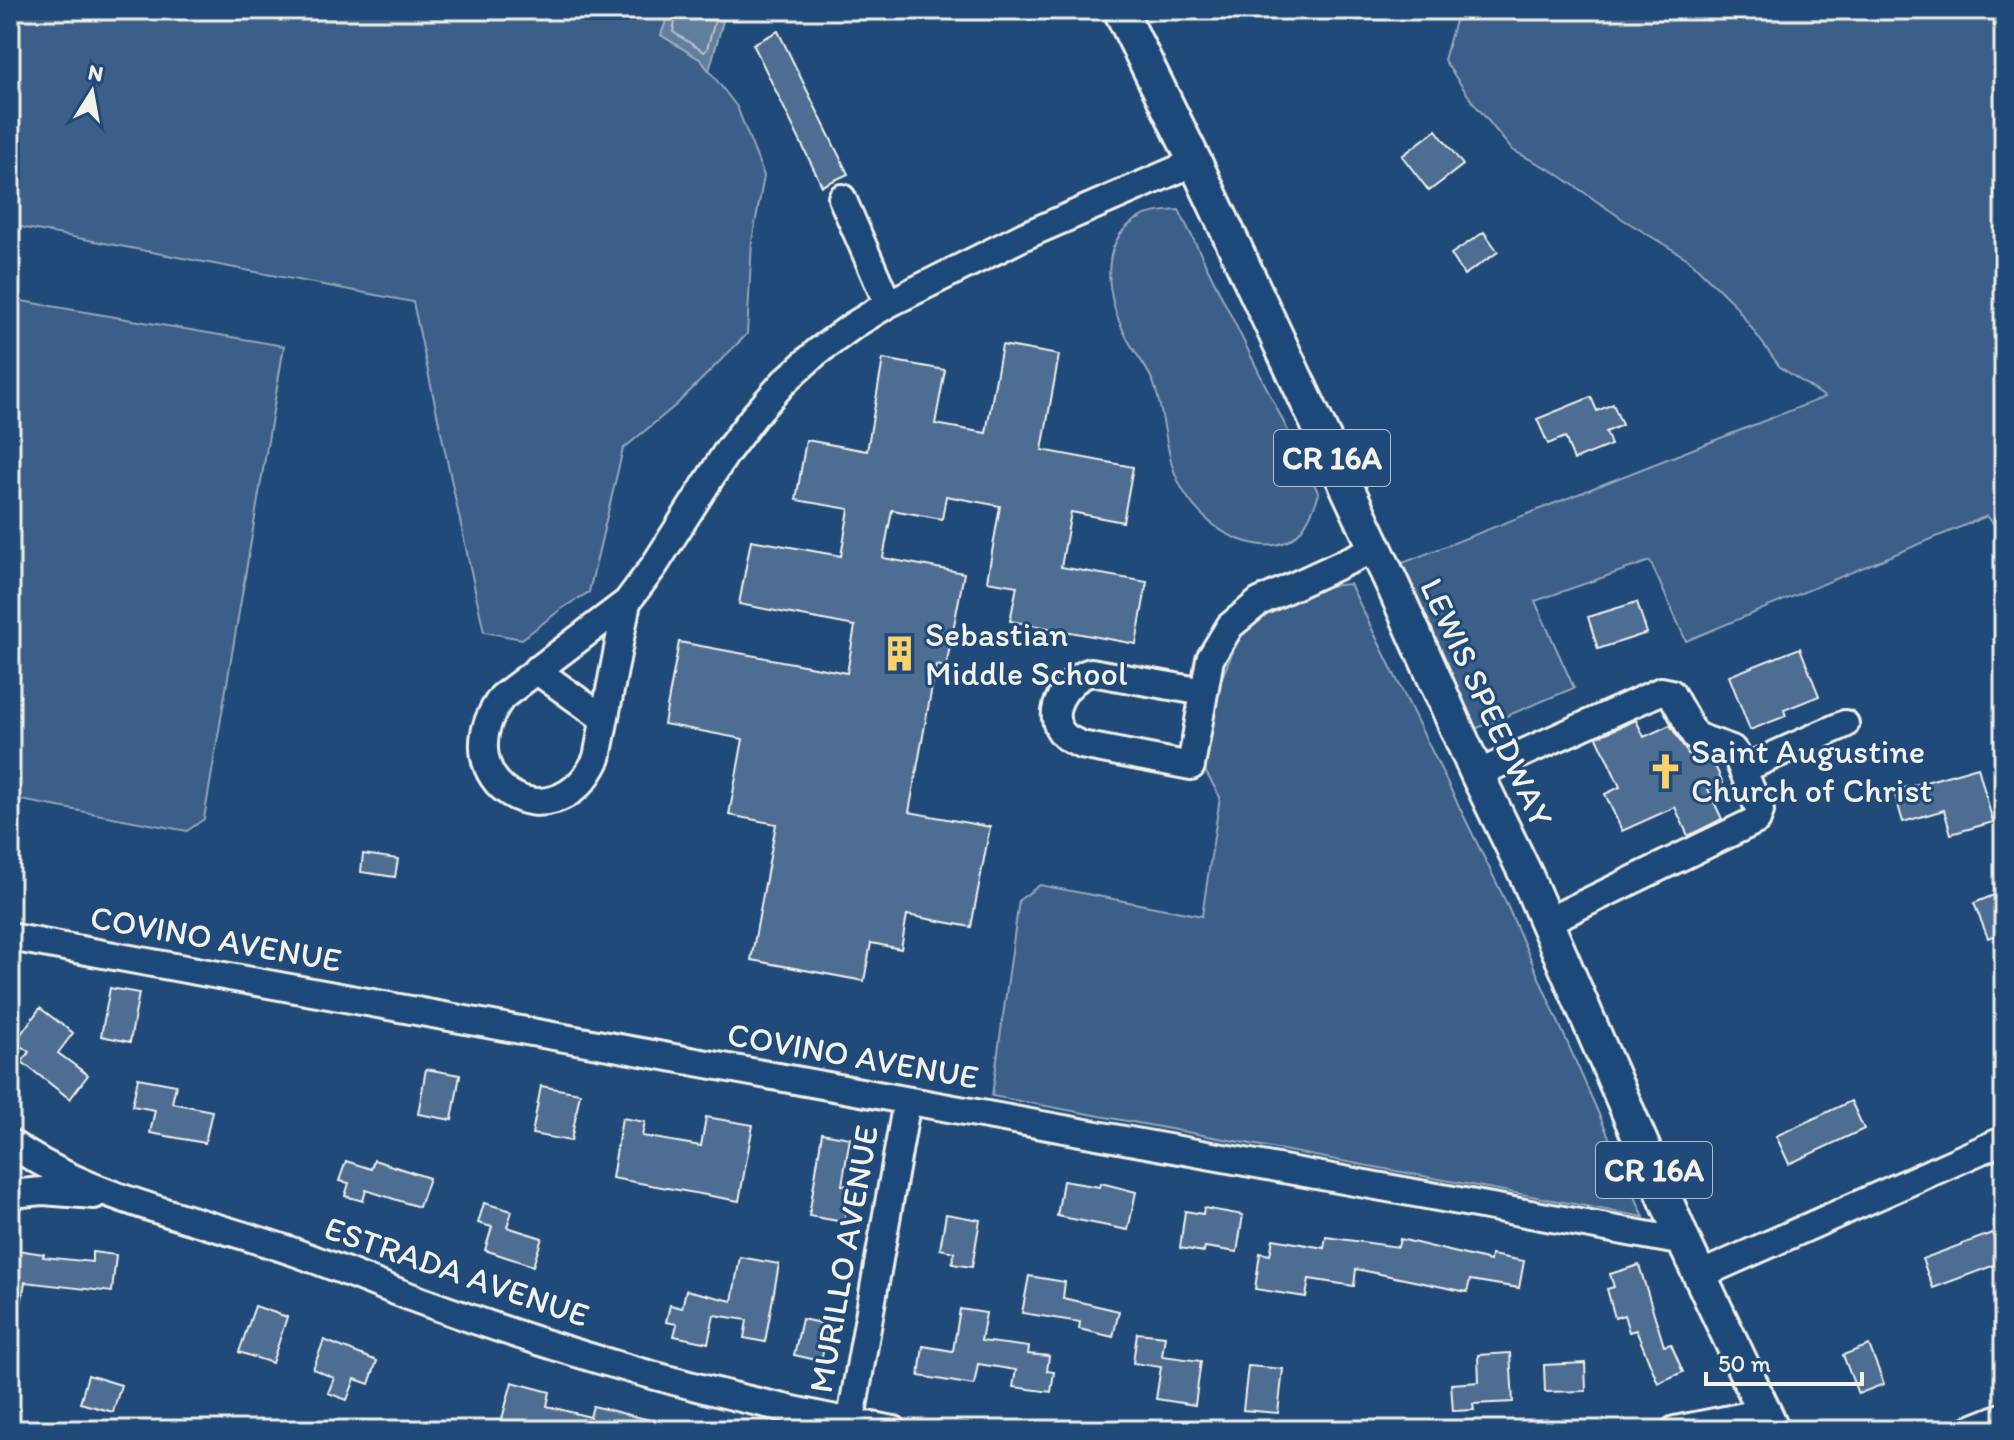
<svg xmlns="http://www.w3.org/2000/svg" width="2014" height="1440" font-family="Itim,sans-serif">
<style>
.green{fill:#3a5f88;stroke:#97a8b8;stroke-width:2}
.water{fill:#627e9d;stroke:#9cacbb;stroke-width:2}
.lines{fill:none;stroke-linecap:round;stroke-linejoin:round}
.shore{stroke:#bac3ca;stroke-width:2}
.building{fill:#4d6e92;stroke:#f4f1e8;stroke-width:2}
.minor-casing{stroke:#f4f1e8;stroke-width:32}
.major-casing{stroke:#f4f1e8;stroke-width:38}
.minor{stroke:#1f4a7a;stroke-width:26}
.major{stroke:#1f4a7a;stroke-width:32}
.labels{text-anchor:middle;stroke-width:6;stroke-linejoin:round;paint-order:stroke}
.shield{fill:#1f4a7a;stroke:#b4bfc7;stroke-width:2}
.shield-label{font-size:32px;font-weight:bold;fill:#f4f1e8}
.poi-label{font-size:34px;fill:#f4f1e8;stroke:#1f4a7a;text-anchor:start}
.street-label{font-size:34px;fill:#f4f1e8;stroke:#1f4a7a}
</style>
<rect width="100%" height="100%" fill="#1f4a7a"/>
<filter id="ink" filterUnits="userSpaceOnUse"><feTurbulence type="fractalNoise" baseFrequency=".0125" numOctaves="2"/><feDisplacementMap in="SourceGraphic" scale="16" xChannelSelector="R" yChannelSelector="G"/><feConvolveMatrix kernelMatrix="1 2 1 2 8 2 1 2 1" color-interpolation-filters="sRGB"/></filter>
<g filter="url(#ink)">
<path class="green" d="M 10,10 L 670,10 L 661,35 L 701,60 L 737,107 L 764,176 L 752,241 L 747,334 L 676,405 L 623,449 L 589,592 L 564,607 L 522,639 L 484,632 L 413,302 L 10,225 Z
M 1458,10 L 2004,10 L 2004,537 L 1987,516 L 1686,641 L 1650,561 L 1535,601 L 1574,688 L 1470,731 L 1395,566 L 1825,397 L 1780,367 L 1734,304 L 1688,259 L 1624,220 L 1553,171 L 1512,150 L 1472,101 L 1444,60 Z
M 1179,210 L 1319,494 C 1309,522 1297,549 1262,545 C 1219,540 1185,506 1172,465 C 1165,439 1163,412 1155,387 C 1150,370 1136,355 1128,340 C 1107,301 1094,239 1143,216 C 1154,211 1168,211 1179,210 Z
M 10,299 L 284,346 L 204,819 L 187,831 L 10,798 Z
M 1350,584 L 1503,896 L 1644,1217 L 992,1096 L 1019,900 L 1040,885 L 1202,916 L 1220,797 L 1203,767 L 1219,684 L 1244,626 L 1300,588 Z"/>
<path class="water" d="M 670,10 L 726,10 L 709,71 L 701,60 L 661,35 Z"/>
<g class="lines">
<path class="shore" d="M 677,10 L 673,32 L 704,52 L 707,49 L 718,10"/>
</g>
<path class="building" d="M 778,31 L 848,174 L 822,186 L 753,44 Z
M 1436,130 L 1463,165 L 1429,191 L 1402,156 Z
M 1484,232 L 1498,252 L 1464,275 L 1451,254 Z
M 1002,345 L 1059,355 L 1042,450 L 1133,467 L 1123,522 L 1071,512 L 1061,567 L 1147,582 L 1136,644 L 1010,621 L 1017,586 L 987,581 L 1000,506 L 946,496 L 942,519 L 892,510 L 883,558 L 964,573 L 946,667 L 936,665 L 909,812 L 990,827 L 971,927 L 907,915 L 901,949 L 871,943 L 864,981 L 751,960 L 776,824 L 729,815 L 743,739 L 664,724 L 679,642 L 847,673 L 855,626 L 739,604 L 751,540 L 841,556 L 849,509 L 796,500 L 806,440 L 867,451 L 883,359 L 945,370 L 935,424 L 986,433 Z
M 1591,397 L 1597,411 L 1613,404 L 1622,425 L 1606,432 L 1611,445 L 1574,460 L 1565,437 L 1548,444 L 1537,419 Z
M 1637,602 L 1647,633 L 1598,649 L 1588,617 Z
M 1800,648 L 1819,696 L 1784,710 L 1786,716 L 1750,730 L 1729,676 Z
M 1636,720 L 1644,737 L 1670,725 L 1692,760 L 1703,756 L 1712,759 L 1723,783 L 1708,789 L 1722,819 L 1688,836 L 1675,807 L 1622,831 L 1605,794 L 1620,787 L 1597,737 Z
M 1978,767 L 1993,822 L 1951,834 L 1944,810 L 1903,822 L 1894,791 Z
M 363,854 L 398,859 L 395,877 L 361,872 Z
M 2004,891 L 2004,932 L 1988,938 L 1974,903 Z
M 110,988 L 139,993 L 130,1042 L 101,1036 Z
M 40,1008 L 73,1033 L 58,1053 L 88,1075 L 70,1099 L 22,1062 L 29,1052 L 15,1042 Z
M 426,1069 L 460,1075 L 452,1120 L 418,1114 Z
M 138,1078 L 176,1085 L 172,1103 L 212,1111 L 205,1143 L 150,1133 L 155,1110 L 132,1106 Z
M 541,1086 L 580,1093 L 571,1141 L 532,1134 Z
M 1851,1101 L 1864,1129 L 1789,1164 L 1776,1136 Z
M 706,1117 L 753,1125 L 739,1201 L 612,1178 L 622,1118 L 645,1122 L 642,1136 L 701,1146 Z
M 822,1133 L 850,1138 L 842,1185 L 851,1186 L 844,1222 L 809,1216 Z
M 374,1160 L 429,1178 L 419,1207 L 366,1190 L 363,1201 L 345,1196 L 349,1183 L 339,1181 L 346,1161 L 371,1169 Z
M 1063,1181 L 1100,1187 L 1101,1183 L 1136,1192 L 1128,1230 L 1057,1216 Z
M 484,1203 L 512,1211 L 507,1227 L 542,1238 L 533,1266 L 485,1250 L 492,1227 L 478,1223 Z
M 1204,1208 L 1243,1215 L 1237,1252 L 1205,1247 L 1204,1252 L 1180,1248 L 1185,1211 L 1203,1214 Z
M 946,1214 L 980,1220 L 972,1267 L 952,1264 L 954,1252 L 940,1249 Z
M 1992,1233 L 2003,1262 L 1933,1288 L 1922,1259 Z
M 1326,1237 L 1398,1247 L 1400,1239 L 1490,1261 L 1491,1255 L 1524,1261 L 1519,1288 L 1470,1280 L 1467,1292 L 1356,1269 L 1354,1286 L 1309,1279 L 1306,1297 L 1255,1289 L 1260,1253 L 1270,1255 L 1273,1239 L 1324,1248 Z
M 10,1249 L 44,1254 L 43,1257 L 92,1262 L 92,1252 L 116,1255 L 112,1292 L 25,1282 L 19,1316 L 10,1315 Z
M 740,1257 L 779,1264 L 765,1342 L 744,1338 L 747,1320 L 714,1315 L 708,1343 L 674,1336 L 677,1324 L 666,1322 L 670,1305 L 682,1308 L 686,1290 L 732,1301 Z
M 1639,1265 L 1664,1346 L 1671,1344 L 1683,1372 L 1658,1383 L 1636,1330 L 1629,1332 L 1624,1315 L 1615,1318 L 1607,1289 L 1614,1287 L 1610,1274 Z
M 1029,1276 L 1065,1282 L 1063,1298 L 1119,1311 L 1113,1337 L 1079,1329 L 1080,1322 L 1022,1313 Z
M 255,1306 L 287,1317 L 272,1363 L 239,1352 Z
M 960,1309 L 986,1313 L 981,1341 L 1029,1347 L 1028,1354 L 1049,1356 L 1047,1371 L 1054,1372 L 1051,1392 L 1013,1387 L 1016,1370 L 978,1364 L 974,1385 L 919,1376 L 923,1346 L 953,1351 Z
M 802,1319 L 829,1325 L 821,1361 L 794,1355 Z
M 1137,1333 L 1165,1336 L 1162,1356 L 1201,1361 L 1195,1405 L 1156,1399 L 1161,1367 L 1133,1363 Z
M 324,1340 L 377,1361 L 369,1384 L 355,1379 L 347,1400 L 328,1393 L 334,1378 L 313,1369 Z
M 1869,1345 L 1884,1384 L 1858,1394 L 1843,1355 Z
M 1510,1353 L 1513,1402 L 1473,1404 L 1474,1410 L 1453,1411 L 1451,1384 L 1479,1382 L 1478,1355 Z
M 1585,1363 L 1586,1391 L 1545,1392 L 1544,1365 Z
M 1248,1366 L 1283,1369 L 1278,1413 L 1243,1410 Z
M 88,1375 L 121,1385 L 113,1412 L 80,1403 Z
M 512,1382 L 550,1392 L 547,1406 L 590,1417 L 593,1406 L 666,1424 L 665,1430 L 499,1430 Z"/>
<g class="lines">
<defs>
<path id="minor" d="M 842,198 L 888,304
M 627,602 L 597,758 C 554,850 440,781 502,697 L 627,602 L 654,566 L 726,453 L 754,416 L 784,382 L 817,352 L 854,325 L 888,304 L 1024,236 L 1195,162
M 536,670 L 604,719
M 1204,692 L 1091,672 C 1066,679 1042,715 1065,736 C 1069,740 1076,742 1081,745 L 1191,766 L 1210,659 L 1230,626 L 1259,602 L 1374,549
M 1743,769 L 1845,724
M 1477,774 L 1661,691 L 1671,693 L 1695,736 L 1732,749 L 1736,754 L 1760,811 L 1757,820 L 1546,922
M 10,937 L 1684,1242
M 10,1143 C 96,1202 201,1219 297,1253 C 341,1269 384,1287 427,1303 C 578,1358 736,1402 894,1430
M 10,1194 L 43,1191 L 94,1195
M 1700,1275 L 2004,1140
M 849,1430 L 907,1101
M 1675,1430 L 1765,1412
M 1969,1430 L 2004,1416"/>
<path id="major" d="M 1120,10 L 1195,162 L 1394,588 L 1477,774 L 1526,875 L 1684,1242 L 1773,1430"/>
</defs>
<use href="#minor" class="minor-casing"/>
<use href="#major" class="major-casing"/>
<use href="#minor" class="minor"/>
<use href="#major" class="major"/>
</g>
</g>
<defs>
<symbol id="building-bare" viewBox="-9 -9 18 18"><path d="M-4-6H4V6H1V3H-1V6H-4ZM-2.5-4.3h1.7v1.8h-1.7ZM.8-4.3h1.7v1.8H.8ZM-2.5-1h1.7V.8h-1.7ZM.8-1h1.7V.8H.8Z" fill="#ffd166" stroke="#1f4a7a" stroke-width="2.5" paint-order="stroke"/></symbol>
<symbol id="church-bare" viewBox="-9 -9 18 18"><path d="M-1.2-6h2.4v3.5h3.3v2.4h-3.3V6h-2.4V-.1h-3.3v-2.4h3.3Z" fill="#ffd166" stroke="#1f4a7a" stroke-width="2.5" paint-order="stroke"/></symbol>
</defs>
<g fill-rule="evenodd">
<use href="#building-bare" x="874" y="628" width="51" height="51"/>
<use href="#church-bare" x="1640" y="746" width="51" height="51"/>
</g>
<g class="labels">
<g class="shield">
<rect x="1274" y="430" width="116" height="56" rx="6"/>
<rect x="1596" y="1142" width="116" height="56" rx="6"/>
</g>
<g class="shield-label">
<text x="1332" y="469">CR 16A</text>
<text x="1654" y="1181">CR 16A</text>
</g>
<g class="poi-label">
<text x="925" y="646">Sebastian<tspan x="925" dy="39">Middle School</tspan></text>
<text x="1691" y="763">Saint Augustine<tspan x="1691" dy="39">Church of Christ</tspan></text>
</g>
<g class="street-label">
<text transform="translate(1487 702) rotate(65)" y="12">LEWIS SPEEDWAY</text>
<text transform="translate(216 938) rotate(10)" y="12">COVINO AVENUE</text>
<text transform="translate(853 1055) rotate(10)" y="12">COVINO AVENUE</text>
<text transform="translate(843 1259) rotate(-80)" y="12">MURILLO AVENUE</text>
<text transform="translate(457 1271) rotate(19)" y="12">ESTRADA AVENUE</text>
</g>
</g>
<rect width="2014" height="1440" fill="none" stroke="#1f4a7a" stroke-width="40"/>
<rect x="20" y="20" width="1974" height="1400" fill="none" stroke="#f4f1e8" stroke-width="3" filter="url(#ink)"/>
<g transform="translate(92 92) rotate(11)" stroke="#1f4a7a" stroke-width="6" paint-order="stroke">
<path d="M0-6L14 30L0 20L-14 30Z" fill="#f4f1e8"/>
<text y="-12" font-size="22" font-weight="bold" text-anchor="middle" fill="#f4f1e8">N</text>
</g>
<path d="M1706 1372v12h156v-12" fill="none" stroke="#f4f1e8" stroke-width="4"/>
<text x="1718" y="1372" font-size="24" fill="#f4f1e8" stroke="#1f4a7a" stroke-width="6" paint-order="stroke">50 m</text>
</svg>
